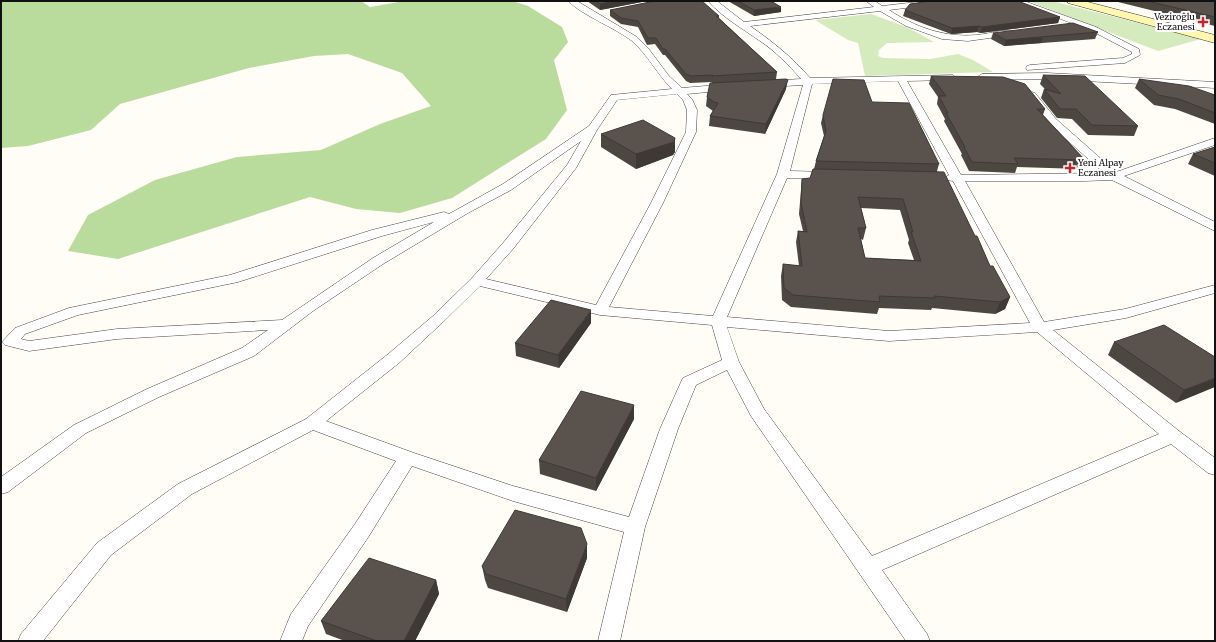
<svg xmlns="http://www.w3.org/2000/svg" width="1216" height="642" font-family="Merriweather,serif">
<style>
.green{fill:#d5ebbd}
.forest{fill:#b9dc9c}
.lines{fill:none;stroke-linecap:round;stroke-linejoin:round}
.minor-casing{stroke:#444;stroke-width:1}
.secondary-casing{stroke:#333;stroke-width:1}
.minor{fill:#fff;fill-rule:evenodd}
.secondary{fill:#fff6b0;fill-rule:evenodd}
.wall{fill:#4d4742;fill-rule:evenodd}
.shaded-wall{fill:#3f3936}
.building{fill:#5a524d;stroke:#3f3936;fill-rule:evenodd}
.poi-dot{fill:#c4262e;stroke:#fff;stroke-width:1.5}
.labels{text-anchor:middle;stroke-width:4;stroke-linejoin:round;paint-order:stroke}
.far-poi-label{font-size:9px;fill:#111;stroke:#fff;text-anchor:end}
</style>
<rect width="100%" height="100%" fill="#fffdf5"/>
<path class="green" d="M 1028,1 L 1052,1 L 1201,39 L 1158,51 Z
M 871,14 L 909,28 L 934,42 L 887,43 L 879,50 L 878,56 L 883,58 L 930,59 L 958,54 L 973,60 L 993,72 L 865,76 L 858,43 L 848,40 L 815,20 Z"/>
<path class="forest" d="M 1,1 L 361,1 L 370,7 L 404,1 L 512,1 L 528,6 L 562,27 L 568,42 L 554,60 L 567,110 L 546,139 L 452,198 L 400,213 L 356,209 L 310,197 L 118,259 L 68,251 L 88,215 L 155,180 L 237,157 L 321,150 L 380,124 L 431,106 L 402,73 L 348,54 L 314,56 L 249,68 L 120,104 L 91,130 L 28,146 L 1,148 Z"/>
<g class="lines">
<defs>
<path id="minor" d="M 568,1 L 577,1 L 637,37 L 648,48 L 669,76 L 682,88 L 729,84 L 734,87 L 729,90 L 687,94 L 692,99 L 697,110 L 696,132 L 663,203 L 609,307 L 713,316 L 777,174 L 803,85 L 767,87 L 762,84 L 767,81 L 801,79 C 789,65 775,51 760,41 C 743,29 722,17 708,1 L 717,1 L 744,22 L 874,7 L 866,1 L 875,1 L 882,6 L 926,1 L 949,1 L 945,3 L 889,10 C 915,27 945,38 977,35 C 988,34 1003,29 1014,31 L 1015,33 L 1011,35 L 968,41 L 942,39 L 906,26 L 880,11 L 750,26 C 772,41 793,58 810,78 L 953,75 L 955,77 L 953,79 L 950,80 L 907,81 L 961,175 L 1104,173 L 1048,123 L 1027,95 L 1032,92 L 1035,93 L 1056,119 L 1116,172 L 1215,138 L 1215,145 L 1124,176 L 1215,222 L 1215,231 L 1112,180 L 1084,181 L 965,181 L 1044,322 L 1125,309 L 1215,285 L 1215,293 L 1126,318 L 1053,330 L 1179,431 L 1215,458 L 1215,475 L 1208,473 L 1171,444 L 882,570 L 927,634 L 930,641 L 906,641 L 751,416 L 727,370 L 696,385 L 678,429 L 645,527 L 620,641 L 598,641 L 624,532 L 513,501 L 412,466 L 369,536 L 308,626 L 302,641 L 280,641 L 291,614 L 355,524 L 396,461 L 313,430 L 192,494 L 111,555 L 43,641 L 18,641 L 21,634 L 97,543 L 178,484 L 306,419 L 387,355 L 433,316 L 472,278 L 503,243 L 567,165 L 581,141 L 511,190 L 468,213 L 383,264 L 313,311 L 254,356 L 159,397 L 86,433 L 8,492 L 1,494 L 1,477 L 74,425 L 147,389 L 242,348 L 268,330 L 117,339 L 29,351 L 5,345 L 2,342 L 15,328 L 69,308 L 230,275 L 372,230 L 444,212 L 449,214 L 503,184 L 589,126 L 611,95 L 672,89 C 657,74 648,55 632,41 C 614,27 583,16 568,1 ZM 898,81 L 949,175 L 944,178 L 946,180 L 953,181 L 1030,323 L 889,331 L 727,317 L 787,178 L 830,178 L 834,177 L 836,175 L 834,173 L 830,172 L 790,171 L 812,84 ZM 677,94 L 683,100 L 687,110 L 686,132 L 651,203 L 596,305 L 486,279 L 513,249 L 576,168 L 597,130 L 617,100 ZM 434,222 L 373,258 L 282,320 L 117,329 L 29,341 L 21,339 L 25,334 L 78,315 L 238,282 L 382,236 ZM 480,286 L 600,315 L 712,325 L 722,360 L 683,378 L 681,382 L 660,429 L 629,517 L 513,486 L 414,453 L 326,421 L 399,363 L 443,322 ZM 727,327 L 889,341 L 1037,332 L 1159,434 L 872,556 L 764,409 L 739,362 Z
M 1013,1 L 1024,1 L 1096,27 L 1139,49 L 1140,55 L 1125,63 L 1027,70 L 1026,68 L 1027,66 L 1030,65 L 1123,58 L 1132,54 L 1132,52 L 1090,30 Z
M 1047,73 L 1215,82 L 1215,88 L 1047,79 L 982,80 L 977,77 L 982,74 Z"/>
<path id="secondary" d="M 1067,1 L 1084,1 L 1215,35 L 1215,43 L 1068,3 Z"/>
</defs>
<use href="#minor" class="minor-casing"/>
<use href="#secondary" class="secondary-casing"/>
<use href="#minor" class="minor"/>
<use href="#secondary" class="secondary"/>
</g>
<path class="wall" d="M 587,1 L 647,1 L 600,10 Z
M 728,1 L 771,1 L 781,12 L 754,16 Z
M 1114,1 L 1215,1 L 1215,26 Z
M 610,10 L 719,16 L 719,18 L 777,72 L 776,79 L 786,89 L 765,134 L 709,126 L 710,116 L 713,111 L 706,106 L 707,97 L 712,82 L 690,83 L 686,81 L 665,55 L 663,55 L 655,44 L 647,45 L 638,27 L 621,24 L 610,16 Z
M 905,10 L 1060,17 L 1058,23 L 980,33 L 977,32 L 951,34 L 903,16 Z
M 1098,32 L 1095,39 L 1004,46 L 991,39 L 993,33 Z
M 1043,75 L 1138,126 L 1134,136 L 1088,135 L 1072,119 L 1057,118 L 1041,98 L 1044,89 L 1045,89 L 1040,84 Z
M 931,76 L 1045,109 L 1043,115 L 1085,160 L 1081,169 L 1017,167 L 1015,173 L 969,171 L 961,155 L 962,154 L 944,121 L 945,119 L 937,104 L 938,97 L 929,84 Z
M 1139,79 L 1215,95 L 1215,124 L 1175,109 L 1154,105 L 1135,88 Z
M 872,102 L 939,164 L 937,171 L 975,236 L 990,266 L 1010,297 L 1005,309 L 995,314 L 932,308 L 931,310 L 879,308 L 877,314 L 791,307 L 782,300 L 781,276 L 783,264 L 799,266 L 796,242 L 798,231 L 803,231 L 799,214 L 801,190 L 802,179 L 810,178 L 814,169 L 816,161 L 824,136 L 821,123 L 823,115 ZM 861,208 L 900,210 L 909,240 L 908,243 L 914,260 L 865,258 L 861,239 L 863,240 L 866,228 Z
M 601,134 L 675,152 L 673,155 L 636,169 L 601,147 Z
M 1215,147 L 1215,176 L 1188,164 L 1193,154 Z
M 591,323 L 559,368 L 516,356 L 515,343 Z
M 1114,342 L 1215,357 L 1176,403 L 1108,355 Z
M 634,419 L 596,491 L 540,474 L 539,460 Z
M 587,558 L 567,612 L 488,588 L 485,580 L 482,566 Z
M 436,580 L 439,594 L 415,641 L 345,641 L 326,634 L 321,621 Z"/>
<path class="shaded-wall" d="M 615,1 L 647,1 L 600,10 L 600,4 Z
M 781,7 L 781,12 L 754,16 L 754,10 Z
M 1060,17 L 1058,23 L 980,33 L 982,27 Z
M 979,26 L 977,32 L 951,34 L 952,28 Z
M 1043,36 L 1041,43 L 1004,46 L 1006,40 Z
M 788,80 L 786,89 L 765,134 L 766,124 Z
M 675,138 L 675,152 L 673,155 L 636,169 L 636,154 Z
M 1010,297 L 1005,309 L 995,314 L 1000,302 Z
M 591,310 L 591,323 L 559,368 L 558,355 Z
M 1215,378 L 1215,387 L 1176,403 L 1184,390 Z
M 634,405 L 634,419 L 596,491 L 596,478 Z
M 587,544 L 587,558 L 567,612 L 566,599 Z
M 436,580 L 439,594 L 415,641 L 404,641 Z"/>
<path class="building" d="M 596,1 L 615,1 L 600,4 Z
M 655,1 L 702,1 L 719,16 L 716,16 L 777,72 L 712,76 L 713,75 L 691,76 L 686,74 L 665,49 L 663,49 L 656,38 L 648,38 L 638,21 L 621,18 L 610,10 Z
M 738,1 L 771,1 L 781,7 L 754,10 Z
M 930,1 L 1018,1 L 1060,17 L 982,27 L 979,26 L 952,28 L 905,10 L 910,4 Z
M 1147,1 L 1215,1 L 1215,17 Z
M 1073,23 L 1098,32 L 1006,40 L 993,33 Z
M 1043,75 L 1085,76 L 1138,126 L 1092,125 L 1076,109 L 1060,109 L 1044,89 L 1061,94 Z
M 931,76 L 1003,77 L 1025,84 L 1045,109 L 1037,109 L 1085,160 L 1014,158 L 1018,164 L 972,162 L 964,147 L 965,147 L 946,113 L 948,113 L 939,96 L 946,96 Z
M 786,79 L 788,80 L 766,124 L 710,116 L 718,103 L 714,102 L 707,97 L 710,83 Z
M 833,79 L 864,80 L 872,102 L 909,103 L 939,164 L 816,161 L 826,131 L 823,115 Z
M 1139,79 L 1189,86 L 1215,95 L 1215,113 L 1179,99 L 1158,95 Z
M 643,120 L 675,138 L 674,142 L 636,154 L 601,134 Z
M 1215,147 L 1215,163 L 1193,154 Z
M 813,169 L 944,172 L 975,236 L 977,236 L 990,266 L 993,266 L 1010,297 L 1000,302 L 934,296 L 935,298 L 879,296 L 880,302 L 793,295 L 784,288 L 783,264 L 802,266 L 798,231 L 807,232 L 801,203 L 802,179 L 810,178 ZM 858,197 L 903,199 L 913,232 L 911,232 L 921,261 L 865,258 L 858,228 L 866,228 Z
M 551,300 L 591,310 L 558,355 L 515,343 Z
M 1164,325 L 1215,357 L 1215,378 L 1184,390 L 1114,342 Z
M 581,391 L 634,405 L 596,478 L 539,460 Z
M 515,510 L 581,528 L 587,544 L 566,599 L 486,574 L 482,566 Z
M 369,558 L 436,580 L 404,641 L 377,641 L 321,621 Z"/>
<g class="poi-dot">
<path d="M1201 16h4v4h4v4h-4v4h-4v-4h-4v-4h4z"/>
<path d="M1068 162h4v4h4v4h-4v4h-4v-4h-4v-4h4z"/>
</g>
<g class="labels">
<g class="far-poi-label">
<text x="1195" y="20">Veziroğlu<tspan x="1195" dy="10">Eczanesi</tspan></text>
<text x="1078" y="166" text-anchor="start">Yeni Alpay<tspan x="1078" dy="10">Eczanesi</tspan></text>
</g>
</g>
<rect width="1216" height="642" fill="none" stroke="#111111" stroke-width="4"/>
</svg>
